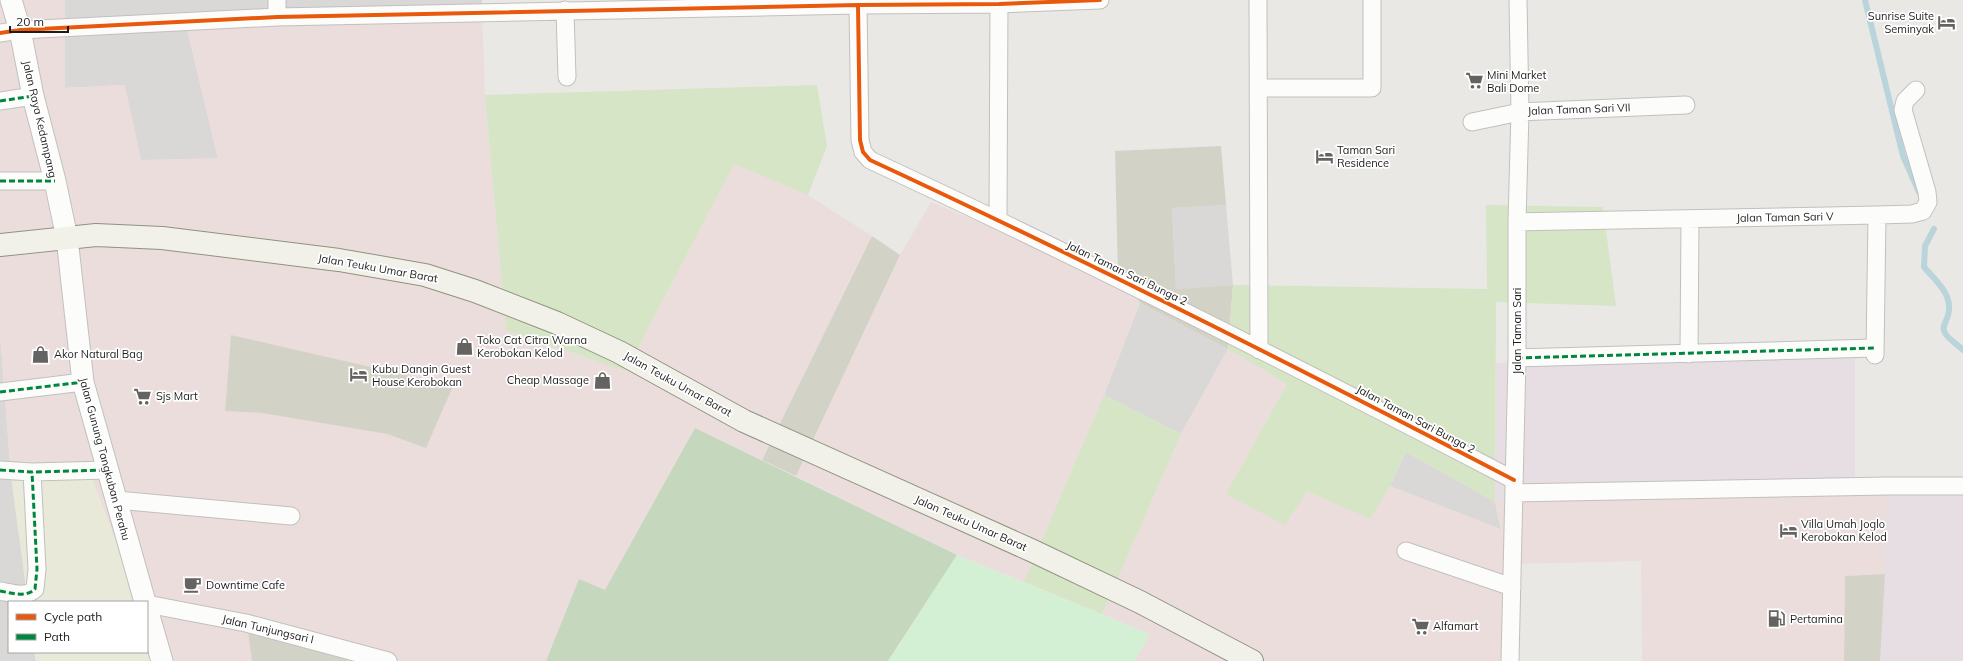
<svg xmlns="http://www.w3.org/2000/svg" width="1963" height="661" font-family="Mulish,sans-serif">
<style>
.residential{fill:#d9d8d6}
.commercial{fill:#ebdddb;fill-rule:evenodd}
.industrial{fill:#e7dee3}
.construction{fill:#d3d2c7}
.farmland{fill:#e8e9d9}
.grass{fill:#d6e5c5}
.forest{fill:#c5d7bc}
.park{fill:#d3efd4}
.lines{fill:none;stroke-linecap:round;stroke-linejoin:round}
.stream{stroke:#bad4db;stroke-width:6}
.minor-casing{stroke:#c1c0bf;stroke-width:19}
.tertiary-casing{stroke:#c1c0bf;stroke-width:23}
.secondary-casing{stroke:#90927f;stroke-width:24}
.minor{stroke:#fcfcfb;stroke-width:17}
.tertiary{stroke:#fcfcfb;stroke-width:21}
.secondary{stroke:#f1f1ea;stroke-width:22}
.quiet{stroke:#00873e;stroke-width:3;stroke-dasharray:6 3;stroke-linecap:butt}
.cycleway-casing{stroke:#fff;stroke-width:6}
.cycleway{stroke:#e8590c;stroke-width:4}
.labels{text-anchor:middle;stroke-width:3.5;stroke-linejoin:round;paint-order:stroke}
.poi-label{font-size:11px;fill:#1c1c1c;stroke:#fff;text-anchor:start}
.street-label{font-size:11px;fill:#1c1c1c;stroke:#fff}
</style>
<rect width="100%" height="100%" fill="#eae8e5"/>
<path class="residential" d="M 65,0 L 482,0 L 482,10 L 186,25 L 218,159 L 141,160 L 124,85 L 65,88 Z
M 1226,205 L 1233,285 L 1176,289 L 1172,208 Z
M 1140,303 L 1228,349 L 1181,434 L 1104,395 Z
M 0,333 L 11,476 L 28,602 L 9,602 L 9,652 L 34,652 L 36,661 L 0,661 Z
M 1406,452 L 1495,502 L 1501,530 L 1390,486 Z"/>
<path class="commercial" d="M 0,0 L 65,0 L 65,88 L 125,85 L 141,160 L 218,158 L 186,24 L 482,10 L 485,95 L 506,330 L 626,371 L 734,164 L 808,195 L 872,236 L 762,460 L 695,428 L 605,591 L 579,579 L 546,661 L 348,661 L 350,652 L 246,619 L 252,661 L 155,661 L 147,602 L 11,476 L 0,333 ZM 231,335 L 426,448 L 387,434 L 262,413 L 225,411 Z
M 931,202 L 1091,268 L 1118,277 L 1138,299 L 1140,303 L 1104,395 L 1024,582 L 957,555 L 796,476 L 900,255 Z
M 1228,349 L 1287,384 L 1226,494 L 1307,490 L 1370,519 L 1390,486 L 1501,529 L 1495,502 L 1887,491 L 1885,574 L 1845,576 L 1844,661 L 1642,661 L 1641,561 L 1510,564 L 1501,661 L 1135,661 L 1149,634 L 1102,614 L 1181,434 Z"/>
<path class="industrial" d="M 1855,345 L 1855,491 L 1495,502 L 1496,363 Z
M 1963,490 L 1963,661 L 1880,661 L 1885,574 L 1887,491 Z"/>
<path class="construction" d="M 1221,146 L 1226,205 L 1172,208 L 1176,289 L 1233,285 L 1228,349 L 1140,303 L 1138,299 L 1118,277 L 1115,151 Z
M 872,236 L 900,255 L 796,476 L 762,460 Z
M 231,335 L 453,386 L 426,448 L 387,434 L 262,413 L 225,411 Z
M 1885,574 L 1880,661 L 1844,661 L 1845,576 Z
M 246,618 L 350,652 L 348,661 L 252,661 Z"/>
<path class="farmland" d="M 89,470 L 139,602 L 28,602 L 11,476 Z
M 147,632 L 155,661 L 36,661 L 34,652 L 147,652 Z"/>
<path class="grass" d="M 817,85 L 827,146 L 808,195 L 734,164 L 626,371 L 506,330 L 485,95 Z
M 1486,205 L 1603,207 L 1616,306 L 1496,302 L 1495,502 L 1406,452 L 1390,486 L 1370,519 L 1307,491 L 1285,525 L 1226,494 L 1287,384 L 1228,349 L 1233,285 L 1487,289 Z
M 1104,395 L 1181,434 L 1102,614 L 1024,582 Z"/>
<path class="forest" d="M 695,428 L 957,555 L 888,661 L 546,661 L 579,579 L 605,590 Z"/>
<path class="park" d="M 957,555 L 1150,634 L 1135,661 L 888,661 Z"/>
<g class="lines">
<path class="stream" d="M 1865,0 L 1903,156 L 1919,192
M 1934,229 L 1925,246 L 1924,267 C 1935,280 1954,295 1948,315 C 1947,321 1941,326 1945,333 C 1948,339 1958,345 1963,350"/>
<defs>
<path id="minor" d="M 1258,0 L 1259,350
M 858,5 L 860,140 L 863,152 L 870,160 C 1088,261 1301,369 1514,480
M 565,10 L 567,77
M 277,17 L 277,0
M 0,33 L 20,30 L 277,17 L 858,5 L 999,4 L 1100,0
M 1258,88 L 1372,88 L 1372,0
M 0,101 L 33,96
M 1472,122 L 1520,112 L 1686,105
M 0,181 L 55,181
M 998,219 L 999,0
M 1517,222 L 1877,215 L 1912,214 L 1923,211 L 1928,202 L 1927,192 L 1903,110 L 1905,101 L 1916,90
M 1689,354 L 1690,219
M 1875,355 L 1877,215
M 1517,358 L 1874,348
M 0,392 L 83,382
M 0,470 L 32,472 L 108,470
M 1514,493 L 1887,486 L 1963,486
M 117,500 L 291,516
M 1406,551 L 1512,587
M 0,591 C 12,593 26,598 35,589 L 37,569 L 32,472
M 147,604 L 246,623 L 388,661
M 1510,661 L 1517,358 L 1517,222 L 1520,112 L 1518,0"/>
<path id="tertiary" d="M 11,0 L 20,30 L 33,96 L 55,181 L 67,238 L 83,382 L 145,602
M 147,609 L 162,661"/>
<path id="secondary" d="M 0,245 L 96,235 L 162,238 L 339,260 L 425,275 L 475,291 L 557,323 L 619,352 L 744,421 L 1033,551 L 1140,602 L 1252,661"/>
</defs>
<use href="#minor" class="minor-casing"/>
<use href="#tertiary" class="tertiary-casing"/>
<use href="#secondary" class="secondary-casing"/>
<use href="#minor" class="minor"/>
<use href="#tertiary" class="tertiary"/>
<use href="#secondary" class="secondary"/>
<path class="quiet" d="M 0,101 L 33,96
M 0,181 L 55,181
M 1517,358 L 1874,348
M 0,392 L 83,382
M 0,470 L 32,472 L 108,470
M 0,591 C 12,593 26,598 35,589 L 37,569 L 32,472"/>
<defs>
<path id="cycleway" d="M 858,5 L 860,140 L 863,152 L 870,160 C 1088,261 1301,369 1514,480
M 0,33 L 20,30 L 277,17 L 858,5 L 999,4 L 1100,0"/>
</defs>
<use href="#cycleway" class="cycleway-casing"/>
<use href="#cycleway" class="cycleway"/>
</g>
<defs>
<symbol id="hotel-bare" viewBox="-9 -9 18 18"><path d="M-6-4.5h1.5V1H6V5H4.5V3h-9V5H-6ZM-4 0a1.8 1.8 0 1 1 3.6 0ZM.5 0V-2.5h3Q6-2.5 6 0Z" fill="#646362" stroke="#fff" stroke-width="2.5" paint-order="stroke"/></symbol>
<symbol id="supermarket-bare" viewBox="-9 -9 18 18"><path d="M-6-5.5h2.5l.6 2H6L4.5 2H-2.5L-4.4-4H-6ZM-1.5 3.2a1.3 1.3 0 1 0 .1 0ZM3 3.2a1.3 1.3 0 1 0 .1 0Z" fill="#646362" stroke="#fff" stroke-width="2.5" paint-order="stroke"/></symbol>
<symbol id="shop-bare" viewBox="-9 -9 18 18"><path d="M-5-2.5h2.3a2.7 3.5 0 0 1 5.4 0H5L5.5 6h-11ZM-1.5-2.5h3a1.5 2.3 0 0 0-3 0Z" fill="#646362" stroke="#fff" stroke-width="2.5" paint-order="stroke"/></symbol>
<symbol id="cafe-bare" viewBox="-9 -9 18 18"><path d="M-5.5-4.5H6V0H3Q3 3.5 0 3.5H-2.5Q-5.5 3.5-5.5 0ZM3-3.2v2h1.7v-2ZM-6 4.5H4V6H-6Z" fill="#646362" stroke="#fff" stroke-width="2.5" paint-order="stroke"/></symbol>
<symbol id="fuel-bare" viewBox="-9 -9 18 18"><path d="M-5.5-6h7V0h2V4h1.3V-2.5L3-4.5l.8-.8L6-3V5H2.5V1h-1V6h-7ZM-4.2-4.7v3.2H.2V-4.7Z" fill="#646362" stroke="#fff" stroke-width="2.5" paint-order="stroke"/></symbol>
</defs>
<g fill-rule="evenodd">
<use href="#hotel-bare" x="1934" y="10" width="25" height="25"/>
<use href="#supermarket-bare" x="1462" y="68" width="25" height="25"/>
<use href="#hotel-bare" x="1312" y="144" width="25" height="25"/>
<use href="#shop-bare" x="452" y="334" width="25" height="25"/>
<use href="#shop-bare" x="28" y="342" width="25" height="25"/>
<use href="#hotel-bare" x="346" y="362" width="25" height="25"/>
<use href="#shop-bare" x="590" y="368" width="25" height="25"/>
<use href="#supermarket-bare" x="130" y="384" width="25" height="25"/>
<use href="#hotel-bare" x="1776" y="518" width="25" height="25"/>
<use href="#cafe-bare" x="180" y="572" width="25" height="25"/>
<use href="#fuel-bare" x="1764" y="606" width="25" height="25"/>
<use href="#supermarket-bare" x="1408" y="614" width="25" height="25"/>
</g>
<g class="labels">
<g class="poi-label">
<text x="1934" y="20" text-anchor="end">Sunrise Suite<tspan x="1934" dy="13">Seminyak</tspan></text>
<text x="1487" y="79">Mini Market<tspan x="1487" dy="13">Bali Dome</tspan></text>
<text x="1337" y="154">Taman Sari<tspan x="1337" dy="13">Residence</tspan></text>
<text x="477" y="344">Toko Cat Citra Warna<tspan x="477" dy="13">Kerobokan Kelod</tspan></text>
<text x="54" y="358">Akor Natural Bag</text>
<text x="372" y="373">Kubu Dangin Guest<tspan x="372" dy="13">House Kerobokan</tspan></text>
<text x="589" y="384" text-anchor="end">Cheap Massage</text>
<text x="156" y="400">Sjs Mart</text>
<text x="1801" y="528">Villa Umah Joglo<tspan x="1801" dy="13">Kerobokan Kelod</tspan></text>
<text x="206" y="589">Downtime Cafe</text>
<text x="1790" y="623">Pertamina</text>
<text x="1433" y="630">Alfamart</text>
</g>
<g class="street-label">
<text transform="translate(1579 109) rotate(-2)" y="4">Jalan Taman Sari VII</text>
<text transform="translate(40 119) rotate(77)" y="4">Jalan Raya Kedampang</text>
<text transform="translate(1785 217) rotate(-1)" y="4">Jalan Taman Sari V</text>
<text transform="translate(378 268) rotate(10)" y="4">Jalan Teuku Umar Barat</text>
<text transform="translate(1127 273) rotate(26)" y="4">Jalan Taman Sari Bunga 2</text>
<text transform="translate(1517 331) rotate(-90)" y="4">Jalan Taman Sari</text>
<text transform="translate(678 384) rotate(29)" y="4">Jalan Teuku Umar Barat</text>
<text transform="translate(1416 419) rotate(28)" y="4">Jalan Taman Sari Bunga 2</text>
<text transform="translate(105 459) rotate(75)" y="4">Jalan Gunung Tangkuban Perahu</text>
<text transform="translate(971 523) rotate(24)" y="4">Jalan Teuku Umar Barat</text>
<text transform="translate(268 629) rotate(13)" y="4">Jalan Tunjungsari I</text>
</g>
</g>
<rect x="8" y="601" width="140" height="52" fill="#ffffff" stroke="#a4a4a4"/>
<rect x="16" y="614" width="20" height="6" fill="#e8590c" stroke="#a4a4a4"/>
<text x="44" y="621" font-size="12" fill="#1c1c1c">Cycle path</text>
<rect x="16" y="634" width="20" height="6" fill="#00873e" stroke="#a4a4a4"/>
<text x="44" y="641" font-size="12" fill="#1c1c1c">Path</text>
<path d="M10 26v6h58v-6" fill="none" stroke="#1c1c1c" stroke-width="2"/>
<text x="16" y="26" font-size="12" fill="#1c1c1c" stroke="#ffffff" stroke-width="3" paint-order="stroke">20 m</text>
</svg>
